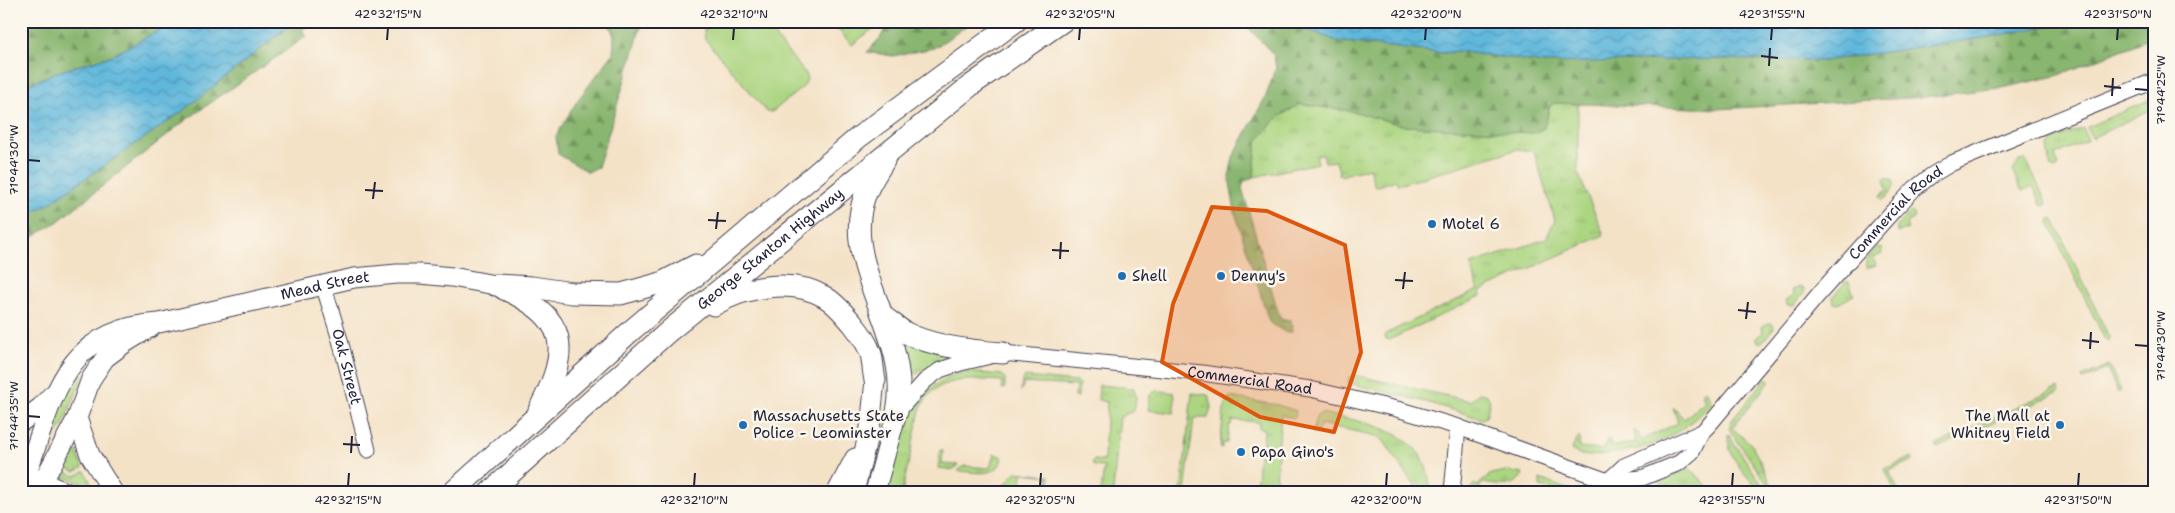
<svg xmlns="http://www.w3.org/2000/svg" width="2175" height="513" font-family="'Shantell Sans',sans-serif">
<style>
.grass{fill:url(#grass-tufts);stroke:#677c5e}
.forest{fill:url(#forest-firs);stroke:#566c55}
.green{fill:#acd581;stroke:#677c5e}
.water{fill:url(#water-waves);stroke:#406c8c}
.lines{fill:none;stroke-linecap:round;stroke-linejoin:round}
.minor-casing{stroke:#423f50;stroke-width:17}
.major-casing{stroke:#423f50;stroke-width:21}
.highway-casing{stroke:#423f50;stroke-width:23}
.minor{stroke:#fff;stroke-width:15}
.major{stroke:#fff;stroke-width:19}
.highway{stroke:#fff;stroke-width:21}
.marked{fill:#de560e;fill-opacity:0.2;stroke:#de560e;stroke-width:4;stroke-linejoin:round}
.ticks{fill:none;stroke:#22223b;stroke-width:2}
.poi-dot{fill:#1f6fb2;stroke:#fbf7ec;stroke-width:2}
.labels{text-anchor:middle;stroke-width:5;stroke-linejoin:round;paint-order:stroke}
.street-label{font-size:15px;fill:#22223b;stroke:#fbf7ec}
.poi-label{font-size:15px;fill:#22223b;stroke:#fbf7ec;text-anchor:start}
.neatline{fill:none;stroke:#22223b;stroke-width:2}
.ticks-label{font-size:12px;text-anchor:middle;fill:#22223b}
</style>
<defs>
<pattern id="grass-tufts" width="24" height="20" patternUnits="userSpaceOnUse" patternTransform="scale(1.25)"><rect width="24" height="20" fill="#acd581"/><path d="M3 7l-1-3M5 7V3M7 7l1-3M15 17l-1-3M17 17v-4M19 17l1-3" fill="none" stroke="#94b770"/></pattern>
<pattern id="forest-firs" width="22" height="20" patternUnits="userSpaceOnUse" patternTransform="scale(1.25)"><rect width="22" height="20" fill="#89b66f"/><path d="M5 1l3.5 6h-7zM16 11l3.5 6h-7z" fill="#70945c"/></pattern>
<pattern id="water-waves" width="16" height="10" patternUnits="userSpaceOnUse" patternTransform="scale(1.25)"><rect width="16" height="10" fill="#5fb7dc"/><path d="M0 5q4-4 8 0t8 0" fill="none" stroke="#4e94b4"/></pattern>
</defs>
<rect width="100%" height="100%" fill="#fbf7ec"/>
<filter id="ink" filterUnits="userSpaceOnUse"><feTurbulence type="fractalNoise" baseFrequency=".02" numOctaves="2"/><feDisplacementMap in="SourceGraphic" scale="10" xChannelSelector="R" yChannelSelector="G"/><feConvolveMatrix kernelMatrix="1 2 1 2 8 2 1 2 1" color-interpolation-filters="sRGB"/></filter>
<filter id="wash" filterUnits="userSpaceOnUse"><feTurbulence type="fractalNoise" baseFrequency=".0096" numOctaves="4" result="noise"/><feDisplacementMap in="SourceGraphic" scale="20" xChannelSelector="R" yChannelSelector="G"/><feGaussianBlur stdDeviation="1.12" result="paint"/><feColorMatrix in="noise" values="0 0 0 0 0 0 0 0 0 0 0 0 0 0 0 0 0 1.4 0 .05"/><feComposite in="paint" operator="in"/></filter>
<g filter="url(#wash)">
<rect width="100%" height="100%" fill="#f4e2c7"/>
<path class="grass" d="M 2154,98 L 2154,108 L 2092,138 L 2087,127 Z
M 1554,103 L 1578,104 L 1578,173 L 1604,235 L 1480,291 L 1481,296 L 1389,340 L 1385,338 L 1385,334 L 1478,290 L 1471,264 L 1546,239 L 1555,220 L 1534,152 L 1518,149 L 1398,185 L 1396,180 L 1375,187 L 1369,168 L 1340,176 L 1336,161 L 1325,162 L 1323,154 L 1316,155 L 1318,163 L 1254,177 L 1257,141 L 1277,118 L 1300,104 L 1356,112 L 1405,126 L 1533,133 L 1544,128 L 1550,106 Z
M 2083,128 L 2088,140 L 2055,155 L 2058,166 L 2056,169 L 2051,167 C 2040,138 2060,138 2083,128 Z
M 2024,160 L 2028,163 L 2047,204 L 2042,206 L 2033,186 L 2022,191 L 2013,171 L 2019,161 Z
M 1886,177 L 1892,179 L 1895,185 L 1885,199 L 1882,199 L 1880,197 L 1881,194 L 1888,190 L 1884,180 Z
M 1912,212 L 1914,214 L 1915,218 L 1906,224 L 1908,229 L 1898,233 L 1897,226 L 1909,213 Z
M 2053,218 L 2109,337 L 2108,341 L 2104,338 L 2049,223 L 2049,220 Z
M 1877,247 L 1882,248 L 1882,254 L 1873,258 L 1876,265 L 1866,268 L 1866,260 Z
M 1846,281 L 1849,282 L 1854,295 L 1838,304 L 1834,303 L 1833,297 Z
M 1801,287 L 1804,288 L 1804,293 L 1794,305 L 1787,305 L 1786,300 L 1794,295 L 1792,290 Z
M 1769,323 L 1773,324 L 1774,328 L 1762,342 L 1758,342 L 1756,338 L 1763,332 L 1762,326 Z
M 908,343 L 948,351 L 948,358 L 916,374 L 909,372 L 902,349 Z
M 2109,365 L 2121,391 L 2118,393 L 2107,369 L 2083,380 L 2082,377 Z
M 968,372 L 1002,375 L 1005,379 L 1005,388 L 1002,389 L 1002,381 C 971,379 933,375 920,410 L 902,492 L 886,492 C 900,445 909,379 968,372 Z
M 78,373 L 83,376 L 63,425 L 44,453 C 51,426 59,393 78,373 Z
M 1354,375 L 1470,401 L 1479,393 L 1487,395 L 1490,401 L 1486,417 L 1482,419 L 1426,402 L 1348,383 L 1348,378 Z
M 1025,377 L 1077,382 L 1079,384 L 1078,397 L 1075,396 L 1076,386 L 1024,383 L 1021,391 L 1022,380 Z
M 1766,378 L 1770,381 L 1732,428 L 1752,445 L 1775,492 L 1773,492 L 1729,429 L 1732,420 Z
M 1099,385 L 1134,388 L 1136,397 L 1134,411 L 1120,417 L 1113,492 L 1101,492 L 1104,467 L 1094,466 L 1092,463 L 1094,460 L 1104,461 L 1107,402 L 1098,400 Z
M 2058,388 L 2059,392 L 1937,448 L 1936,445 Z
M 1157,390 L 1174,393 L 1175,398 L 1174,413 L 1148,410 L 1150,395 Z
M 1706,390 L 1712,403 C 1669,445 1647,450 1589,456 L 1581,455 L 1571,450 L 1579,437 L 1580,440 L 1579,448 L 1604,450 L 1607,439 L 1610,441 L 1613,447 L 1636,442 L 1634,431 L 1638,433 L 1642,440 L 1678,423 L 1673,407 L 1684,419 L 1705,401 L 1701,393 Z
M 1192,393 L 1208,395 L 1211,407 L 1208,418 L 1194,418 L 1185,492 L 1181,492 Z
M 1229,397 L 1278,405 L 1296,411 L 1295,418 L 1281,415 L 1275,492 L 1256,491 L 1259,455 L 1262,455 L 1264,429 L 1259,428 L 1259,422 L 1232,420 L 1231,425 L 1229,425 L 1227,443 L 1223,443 L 1222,448 L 1220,448 L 1224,409 Z
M 1322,413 C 1370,424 1430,430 1430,492 L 1419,492 L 1383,440 L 1376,436 L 1321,424 L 1317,433 L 1313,433 L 1316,416 Z
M 1728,434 L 1767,492 L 1760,492 C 1747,475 1726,457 1728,434 Z
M 73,443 L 83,468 L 75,472 L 61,465 Z
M 940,450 L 943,450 L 942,464 L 959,465 L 953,470 L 938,468 Z
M 994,454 L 1002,456 C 1000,479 975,472 958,471 L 964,466 L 990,468 Z
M 1912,457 L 1913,460 L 1889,471 L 1899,492 L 1895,492 L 1885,469 Z
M 59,469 L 75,476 L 85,471 L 92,485 L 89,486 L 60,475 L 58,474 Z
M 1688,469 L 1692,470 L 1713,492 L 1678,488 L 1660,483 L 1660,480 Z
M 1506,471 L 1523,474 C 1514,490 1499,485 1483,483 L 1480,486 L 1479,492 L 1469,492 L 1474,484 L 1477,486 L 1491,474 Z
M 1016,472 L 1050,476 L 1049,492 L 1047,492 L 1048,476 L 1022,473 L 1021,489 L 1003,487 Z
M 1540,479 L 1575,492 L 1552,492 L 1552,489 L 1540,487 Z"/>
<path class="forest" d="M 21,21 L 175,21 L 114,55 L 54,73 L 23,87 L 21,91 Z
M 295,21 L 315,21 L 302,30 L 306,37 L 304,38 L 186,120 L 57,222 L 21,244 L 21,219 L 47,205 L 183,111 Z
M 608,21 L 643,21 L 598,167 L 588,172 L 558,154 L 556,136 L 577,101 L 613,54 L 614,36 Z
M 890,21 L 974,21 L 934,48 L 893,56 L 867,52 L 880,38 Z
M 1242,21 L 1285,21 L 1337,41 L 1443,53 L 1457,51 L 1545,63 L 1712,59 L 1823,61 L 1988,37 L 2073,21 L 2154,21 L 2154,37 L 2056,76 L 2007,87 L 1925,97 L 1719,109 L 1554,103 L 1550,106 L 1544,128 L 1533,133 L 1405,126 L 1356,112 L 1300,104 L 1277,118 L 1257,141 L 1254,177 L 1244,182 L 1242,188 L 1280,318 L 1291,320 L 1292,332 L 1286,333 L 1269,322 L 1235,212 L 1229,177 L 1233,157 L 1266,96 L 1276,68 L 1274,55 Z"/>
<path class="green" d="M 716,21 L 762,21 L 806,74 L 807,79 L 804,86 L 772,112 L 767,112 L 705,39 L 704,30 Z
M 830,21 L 883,21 L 852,45 Z"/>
<path class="water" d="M 175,21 L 295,21 L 183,111 L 47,205 L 21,219 L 21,91 L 23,87 L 54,73 L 114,55 Z
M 1285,21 L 2073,21 L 1988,37 L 1823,61 L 1712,59 L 1545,63 L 1457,51 L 1443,53 L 1337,41 Z"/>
</g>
<g filter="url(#ink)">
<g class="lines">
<defs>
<g id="minor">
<path id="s1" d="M 323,284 L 340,340 L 368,450"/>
<path id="s2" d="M 897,412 L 925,381 L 940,370 L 961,363 L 1003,353 L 1202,373 L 1310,389 L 1397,409 L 1458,427 L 1608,481 L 1642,478 L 1679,463 L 1692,452 L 1702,432"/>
<path id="s3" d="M 1608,481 L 1624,466 L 1702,432 L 1709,425 L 1818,295 L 1893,211 L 1914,189 L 1932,175 L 1952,163 L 2154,81"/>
<path d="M 1452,492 L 1458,427"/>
</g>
<g id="major">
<path d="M 77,418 L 90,455 L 113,492"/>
<path d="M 21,422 L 41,407 L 52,395"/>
<path id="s4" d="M 26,476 C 53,400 62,329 159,323 L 354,278 L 397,274 L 420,274 L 452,277 L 495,285"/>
<path d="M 30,478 L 66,492"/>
<path d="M 42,483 L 77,418 L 91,379 L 105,358 L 125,343 L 151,327"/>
<path d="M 837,492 L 855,458"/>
<path d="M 854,492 L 870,428 L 875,380"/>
<path d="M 875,492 L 897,412"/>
</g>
<g id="highway">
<path d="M 884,161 C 874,177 864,192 861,210 C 848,276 912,340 897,412"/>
<path d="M 495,285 L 532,287 L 572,293 L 621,294 L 661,283 L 696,265"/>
<path d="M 504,289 C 570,318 570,350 539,410"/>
<path d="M 714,305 C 745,286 792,278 825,297 C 837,304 844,314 853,324 C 860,333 867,342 871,354 C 873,362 873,372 875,380"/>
<path d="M 884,317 C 891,322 898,328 906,333 C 934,347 972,351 1003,353"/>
<path d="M 453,492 L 633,329 L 859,137 L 1016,21"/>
<path id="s5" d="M 490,492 L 669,331 L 970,86 L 1063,21"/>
</g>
</defs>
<use href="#minor" class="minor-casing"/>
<use href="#major" class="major-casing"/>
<use href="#highway" class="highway-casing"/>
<use href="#minor" class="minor"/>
<use href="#major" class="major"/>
<use href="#highway" class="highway"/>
</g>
</g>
<path class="marked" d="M 1212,207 L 1267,211 L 1345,245 L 1361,352 L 1334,432 L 1260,417 L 1162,362 L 1173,304 Z"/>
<path class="ticks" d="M 387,40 L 388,28M 733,40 L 734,28M 1079,40 L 1080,28M 1425,40 L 1426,28M 1771,40 L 1772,28M 2117,40 L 2118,28M 1761,56 L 1778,58M 1769,66 L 1770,48M 2104,86 L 2121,88M 2135,89 L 2148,90M 2112,96 L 2113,78M 28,160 L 40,161M 365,190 L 383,191M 373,199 L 375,182M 708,220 L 726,221M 716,229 L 718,212M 1052,250 L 1069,251M 1060,259 L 1061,242M 1395,280 L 1413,281M 1403,289 L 1405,272M 1738,310 L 1756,312M 1746,319 L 1748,302M 2082,340 L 2099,342M 2135,345 L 2148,346M 2090,349 L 2091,332M 28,416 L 40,417M 343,444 L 360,445M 351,453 L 352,436M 348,486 L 349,473M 694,486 L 695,473M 1040,486 L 1041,473M 1386,486 L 1387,473M 1732,486 L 1733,473M 2078,486 L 2079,473"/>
<g class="poi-dot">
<circle cx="1432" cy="224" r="5"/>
<circle cx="1122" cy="276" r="5"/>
<circle cx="1221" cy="276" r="5"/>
<circle cx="743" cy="425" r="5"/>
<circle cx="2060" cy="425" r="5"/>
<circle cx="1241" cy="452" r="5"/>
</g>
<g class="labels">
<g class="street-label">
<text dy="5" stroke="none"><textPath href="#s3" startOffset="400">Commercial Road</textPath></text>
<text dy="5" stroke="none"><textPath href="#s5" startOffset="371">George Stanton Highway</textPath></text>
<text dy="5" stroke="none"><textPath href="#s4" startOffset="391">Mead Street</textPath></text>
<text dy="5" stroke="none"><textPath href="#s1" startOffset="86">Oak Street</textPath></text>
<text dy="5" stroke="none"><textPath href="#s2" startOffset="374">Commercial Road</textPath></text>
</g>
<g class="poi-label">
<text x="1442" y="229">Motel 6</text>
<text x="1132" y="281">Shell</text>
<text x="1231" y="281">Denny's</text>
<text x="753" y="421">Massachusetts State<tspan x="753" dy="17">Police - Leominster</tspan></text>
<text x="2050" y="421" text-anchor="end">The Mall at<tspan x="2050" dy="17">Whitney Field</tspan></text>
<text x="1251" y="457">Papa Gino's</text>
</g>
</g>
<rect width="2175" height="513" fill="none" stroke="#fbf7ec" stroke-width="55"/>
<rect x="28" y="28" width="2120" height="458" class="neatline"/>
<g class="ticks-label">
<text x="388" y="18">42°32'15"N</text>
<text x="734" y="18">42°32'10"N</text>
<text x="1080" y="18">42°32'05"N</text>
<text x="1426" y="18">42°32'00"N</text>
<text x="1772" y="18">42°31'55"N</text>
<text x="2118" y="18">42°31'50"N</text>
<text transform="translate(2161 90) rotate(-90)" y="4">71°44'25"W</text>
<text transform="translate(14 160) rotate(-90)" y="4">71°44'30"W</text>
<text transform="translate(2161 346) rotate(-90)" y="4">71°44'30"W</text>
<text transform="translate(14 416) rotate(-90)" y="4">71°44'35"W</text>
<text x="348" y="504">42°32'15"N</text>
<text x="694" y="504">42°32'10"N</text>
<text x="1040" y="504">42°32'05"N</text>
<text x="1386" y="504">42°32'00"N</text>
<text x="1732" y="504">42°31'55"N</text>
<text x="2078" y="504">42°31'50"N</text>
</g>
</svg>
